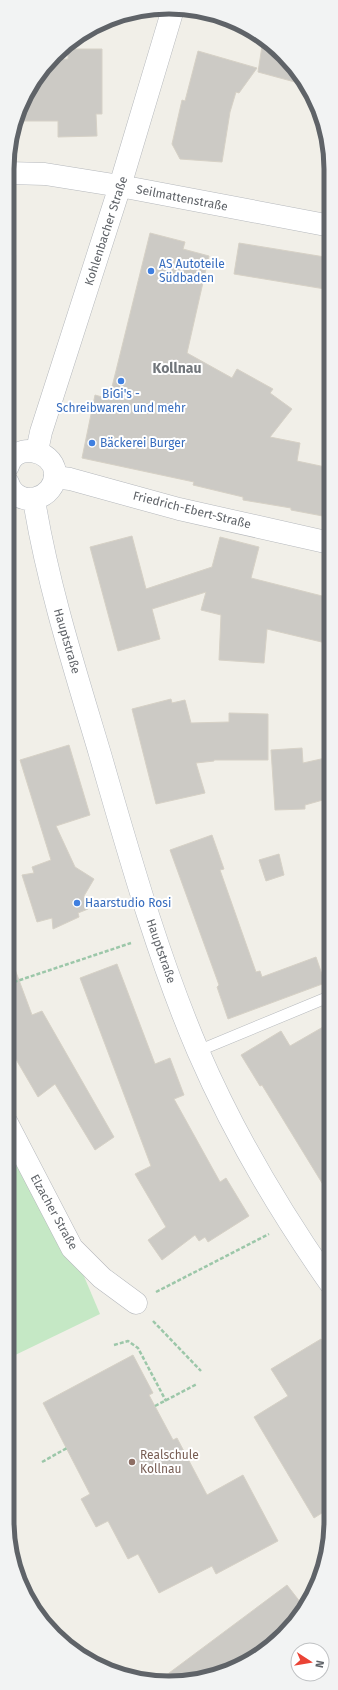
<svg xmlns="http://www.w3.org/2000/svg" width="338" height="1690" font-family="'Fira Sans',sans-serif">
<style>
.green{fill:#c5e8c5}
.building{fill:#cccac5;stroke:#d6d1c6}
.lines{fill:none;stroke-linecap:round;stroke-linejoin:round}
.lane-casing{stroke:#b5b8bc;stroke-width:12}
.street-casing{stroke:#b5b8bc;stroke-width:23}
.secondary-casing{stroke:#b6babf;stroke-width:23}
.path{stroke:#9cc7a9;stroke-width:2.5;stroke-dasharray:4 2;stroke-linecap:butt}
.lane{stroke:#fff;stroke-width:11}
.street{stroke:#fff;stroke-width:22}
.secondary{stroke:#fff;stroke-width:22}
.shop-dot{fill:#3f7fe0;stroke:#fff;stroke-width:1.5}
.education-dot{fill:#8d6e63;stroke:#fff;stroke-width:1.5}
.labels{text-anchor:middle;stroke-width:4;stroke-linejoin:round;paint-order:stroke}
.street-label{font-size:12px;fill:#5f6368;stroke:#fff}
.shop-label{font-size:12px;fill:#366cbe;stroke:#fff;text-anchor:start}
.education-label{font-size:12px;fill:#785e54;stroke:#fff;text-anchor:start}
.quarter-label{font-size:14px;font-weight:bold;fill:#70757a;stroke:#fff}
.rim{fill:none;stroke:#5f6368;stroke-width:5}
</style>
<rect width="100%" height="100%" fill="#f1efe8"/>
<path class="green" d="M 7,1123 L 72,1248 L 100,1314 L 7,1359 Z"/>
<path class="building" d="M 263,40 L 284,55 L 306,85 L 258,72 Z
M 68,49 L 102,49 L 102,114 L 96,114 L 97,136 L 58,137 L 58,121 L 17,121 L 29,88 L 54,60 L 68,59 Z
M 198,51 L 257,68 L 239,93 L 236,92 L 230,112 L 222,162 L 180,159 L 172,144 L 182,100 L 185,101 Z
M 150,233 L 185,242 L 183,249 L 209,256 L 187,353 L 232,378 L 237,369 L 273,389 L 270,393 L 292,409 L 270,437 L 300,443 L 297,461 L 330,468 L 330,505 L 328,517 L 291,510 L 291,508 L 243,500 L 243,497 L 193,485 L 194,482 L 82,458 L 95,395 L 109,399 Z
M 239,243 L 331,258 L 331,290 L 234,274 Z
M 132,536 L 146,589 L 212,567 L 220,537 L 259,547 L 251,578 L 330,598 L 330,644 L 267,629 L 264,663 L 219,660 L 221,615 L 201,610 L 206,592 L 152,609 L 160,639 L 118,651 L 90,547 Z
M 171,699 L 172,703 L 185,700 L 191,723 L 229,722 L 229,713 L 268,714 L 268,760 L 214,760 L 214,761 L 196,763 L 205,793 L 156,804 L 132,709 Z
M 69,745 L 90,815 L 56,826 L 75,867 L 94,879 L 84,896 L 88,909 L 78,913 L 79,917 L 53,929 L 52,918 L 37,922 L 22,875 L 34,873 L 32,867 L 51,860 L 20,760 Z
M 302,748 L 303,763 L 330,757 L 330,798 L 305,805 L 305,809 L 275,810 L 271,750 Z
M 212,835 L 224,869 L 220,870 L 256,972 L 260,971 L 262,977 L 316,957 L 325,983 L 228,1019 L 217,987 L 219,985 L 170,850 Z
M 279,854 L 284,875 L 266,881 L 259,860 Z
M 8,956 L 10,956 L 32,1015 L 42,1011 L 114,1137 L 95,1150 L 55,1084 L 38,1097 L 7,1044 Z
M 117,964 L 155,1064 L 170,1058 L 184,1095 L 174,1099 L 220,1182 L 226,1178 L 249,1216 L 208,1242 L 205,1237 L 199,1241 L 195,1235 L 162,1260 L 148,1240 L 166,1227 L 135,1174 L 151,1166 L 80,978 Z
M 330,1023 L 330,1196 L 262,1085 L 260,1086 L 241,1055 L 281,1031 L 290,1046 Z
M 321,1339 L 330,1354 L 330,1508 L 314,1518 L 254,1417 L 288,1396 L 271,1369 Z
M 133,1355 L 153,1393 L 149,1395 L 173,1440 L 177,1438 L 207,1495 L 243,1475 L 278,1541 L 216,1574 L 212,1566 L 159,1593 L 138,1554 L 128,1559 L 108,1521 L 96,1527 L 81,1499 L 90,1494 L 43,1403 Z
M 287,1585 L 304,1607 L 276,1643 L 221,1674 L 157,1682 Z"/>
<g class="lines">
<defs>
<path id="lane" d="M 198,1051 L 326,998"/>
<path id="street" d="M 8,173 L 45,174 L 120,186 L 331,226
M 37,451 L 41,432 L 120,186 L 173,9
M 55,477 L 70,479 L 179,509 L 330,543
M 7,1123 L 72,1248 L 102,1278 L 136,1303"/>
<path id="secondary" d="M 8,483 C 17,510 57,500 55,472 C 52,449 15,442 8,466
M 34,500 C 48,586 75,670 100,754 C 129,854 157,955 198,1051 C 233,1132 279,1210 330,1283"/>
</defs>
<use href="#lane" class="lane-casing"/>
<use href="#street" class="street-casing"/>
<use href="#secondary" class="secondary-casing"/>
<path class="path" d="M 8,984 L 131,943
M 156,1292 L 269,1234
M 153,1321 L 201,1371
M 114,1345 L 128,1341 L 138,1348 L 166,1401
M 155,1406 L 197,1384
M 42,1462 L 67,1448"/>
<use href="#lane" class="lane"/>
<use href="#street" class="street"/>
<use href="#secondary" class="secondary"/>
</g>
<g class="shop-dot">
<circle cx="151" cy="271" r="4"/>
<circle cx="121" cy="381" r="4"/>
<circle cx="92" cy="443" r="4"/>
<circle cx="77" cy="903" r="4"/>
</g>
<circle class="education-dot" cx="132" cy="1462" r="4"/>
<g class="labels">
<g class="street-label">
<text transform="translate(182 198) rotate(11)" y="4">Seilmattenstraße</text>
<text transform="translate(106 231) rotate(-72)" y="4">Kohlenbacher Straße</text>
<text transform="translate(192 510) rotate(14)" y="4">Friedrich-Ebert-Straße</text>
<text transform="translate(67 641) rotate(74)" y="4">Hauptstraße</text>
<text transform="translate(161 951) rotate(71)" y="4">Hauptstraße</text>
<text transform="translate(54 1212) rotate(61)" y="4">Elzacher Straße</text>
</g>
<g class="shop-label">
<text x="159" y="268">AS Autoteile<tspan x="159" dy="14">Südbaden</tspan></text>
<text x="121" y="398" text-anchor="middle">BiGi's -<tspan x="121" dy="14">Schreibwaren und mehr</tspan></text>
<text x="100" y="447">Bäckerei Burger</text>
<text x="85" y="907">Haarstudio Rosi</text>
</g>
<g class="education-label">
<text x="140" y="1459">Realschule<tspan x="140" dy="14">Kollnau</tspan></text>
</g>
<g class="quarter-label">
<text x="177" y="373">Kollnau</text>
</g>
</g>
<path d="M0 0H338V1690H0ZM169 14H169A155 155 0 0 1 324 169V1521A155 155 0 0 1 169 1676H169A155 155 0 0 1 14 1521V169A155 155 0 0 1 169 14Z" fill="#f2f3f3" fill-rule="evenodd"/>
<path class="rim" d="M169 14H169A155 155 0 0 1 324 169V1521A155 155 0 0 1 169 1676H169A155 155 0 0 1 14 1521V169A155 155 0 0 1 169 14Z"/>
<g transform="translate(310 1662) rotate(102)"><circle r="19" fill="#ffffff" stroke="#bfc1c3"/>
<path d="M0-3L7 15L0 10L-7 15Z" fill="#ea4335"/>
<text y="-6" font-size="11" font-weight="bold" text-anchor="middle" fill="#5f6368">N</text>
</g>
</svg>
